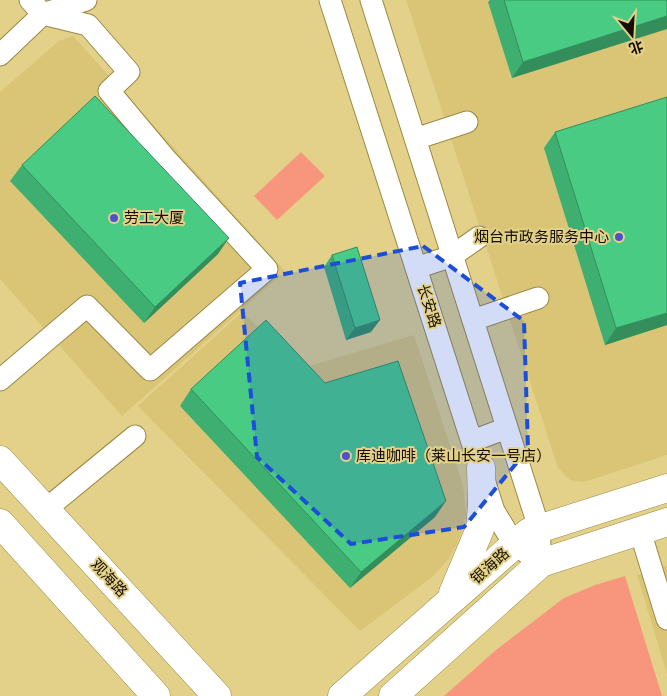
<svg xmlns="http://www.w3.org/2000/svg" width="667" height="696" font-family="Manrope,'Noto Sans SC',sans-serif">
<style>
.built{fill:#d9c575}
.green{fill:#f7967d}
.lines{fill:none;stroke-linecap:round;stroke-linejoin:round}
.minor-casing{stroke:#9b8a44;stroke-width:23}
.major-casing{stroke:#9b8a44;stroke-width:29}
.minor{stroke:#fff;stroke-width:21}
.major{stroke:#fff;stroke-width:28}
.wall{fill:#3faf71}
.shaded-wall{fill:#338e5c}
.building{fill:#49cb83;stroke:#338e5c}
.marked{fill:#1d4ed8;fill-opacity:0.2;stroke:#1d4ed8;stroke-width:4;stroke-dasharray:10 6;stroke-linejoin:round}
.poi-dot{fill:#4c53c9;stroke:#e3d18a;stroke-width:2}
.labels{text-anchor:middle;stroke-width:4;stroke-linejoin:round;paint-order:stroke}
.poi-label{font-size:15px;fill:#150e00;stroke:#e3d18a;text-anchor:start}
.street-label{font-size:15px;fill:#150e00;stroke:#e3d18a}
</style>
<rect width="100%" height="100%" fill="#e3d18a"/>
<path class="built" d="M 406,0 L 667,0 L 667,455 L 584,482 L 570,480 L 558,468 Z
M 73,36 L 285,271 L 122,416 L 0,279 L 0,92 L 59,41 Z
M 242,312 L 302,368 L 414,335 L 463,485 L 466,515 L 459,540 L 448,560 L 432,577 L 360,631 L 138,406 Z
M 667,566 L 667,674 L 637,575 Z"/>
<path class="green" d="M 301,152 L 325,176 L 277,220 L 254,196 Z
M 625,576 L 662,696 L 444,696 L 496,650 L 564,598 L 595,585 Z"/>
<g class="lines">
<defs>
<path id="minor" d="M 330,0 L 494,511 L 514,544 L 541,563
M 371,0 L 539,528 L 541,563
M 0,55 L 43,14 L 86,0
M 415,139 L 467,122
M 416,268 L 452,256 L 479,237
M 473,320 L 538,298
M 0,380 L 87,306 L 150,370 L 267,269 L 165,158 L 109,91 L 129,72 L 88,25 L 43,14 L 30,0
M 472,441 L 507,428
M 46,509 L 135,436
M 640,531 L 667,619"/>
<path id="major" d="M 0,460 L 217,696
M 0,523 L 156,696
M 453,593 L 480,529 L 482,505 L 481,468
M 342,696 L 529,532 L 667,488
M 393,696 L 541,563 L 667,522"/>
</defs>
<use href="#minor" class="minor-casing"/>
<use href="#major" class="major-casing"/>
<use href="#minor" class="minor"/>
<use href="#major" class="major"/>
</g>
<path class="wall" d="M 490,0 L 667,0 L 512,78 L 488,2 Z
M 555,132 L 667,325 L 605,345 L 544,148 Z
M 22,165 L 218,254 L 144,323 L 10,181 Z
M 332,255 L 371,332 L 346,340 L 324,267 Z
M 191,389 L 435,517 L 350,588 L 180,406 Z"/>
<path class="shaded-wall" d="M 667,16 L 667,29 L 512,78 L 523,62 Z
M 229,238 L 218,254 L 144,323 L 155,307 Z
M 667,313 L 667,325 L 605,345 L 616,328 Z
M 380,320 L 371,332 L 346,340 L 355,328 Z
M 446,501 L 435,517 L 350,588 L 361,572 Z"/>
<path class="building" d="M 504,0 L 667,0 L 667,16 L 523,62 Z
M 95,96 L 229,238 L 155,307 L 22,165 Z
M 667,97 L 667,313 L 616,328 L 555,132 Z
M 357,247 L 380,320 L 355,328 L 332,255 Z
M 266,320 L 325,383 L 398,361 L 446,501 L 361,572 L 191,389 Z"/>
<path class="marked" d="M 423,246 L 524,321 L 528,449 L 464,527 L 351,544 L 257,457 L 240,283 Z"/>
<g class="poi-dot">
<circle cx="114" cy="218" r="5"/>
<circle cx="619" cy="237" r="5"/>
<circle cx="346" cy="456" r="5"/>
</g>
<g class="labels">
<g class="poi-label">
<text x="124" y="223">劳工大厦</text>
<text x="609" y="242" text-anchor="end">烟台市政务服务中心</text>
<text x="356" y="461">库迪咖啡（莱山长安一号店）</text>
</g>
<g class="street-label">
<text transform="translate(429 306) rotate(72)" y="5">长安路</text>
<text transform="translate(490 566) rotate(-42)" y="5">银海路</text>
<text transform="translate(109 578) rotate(47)" y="5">观海路</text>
</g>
</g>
<g transform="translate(632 35) rotate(162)" stroke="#e3d18a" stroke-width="4" paint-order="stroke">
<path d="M0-4L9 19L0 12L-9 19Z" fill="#150e00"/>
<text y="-8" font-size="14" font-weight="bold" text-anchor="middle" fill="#150e00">北</text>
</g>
</svg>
